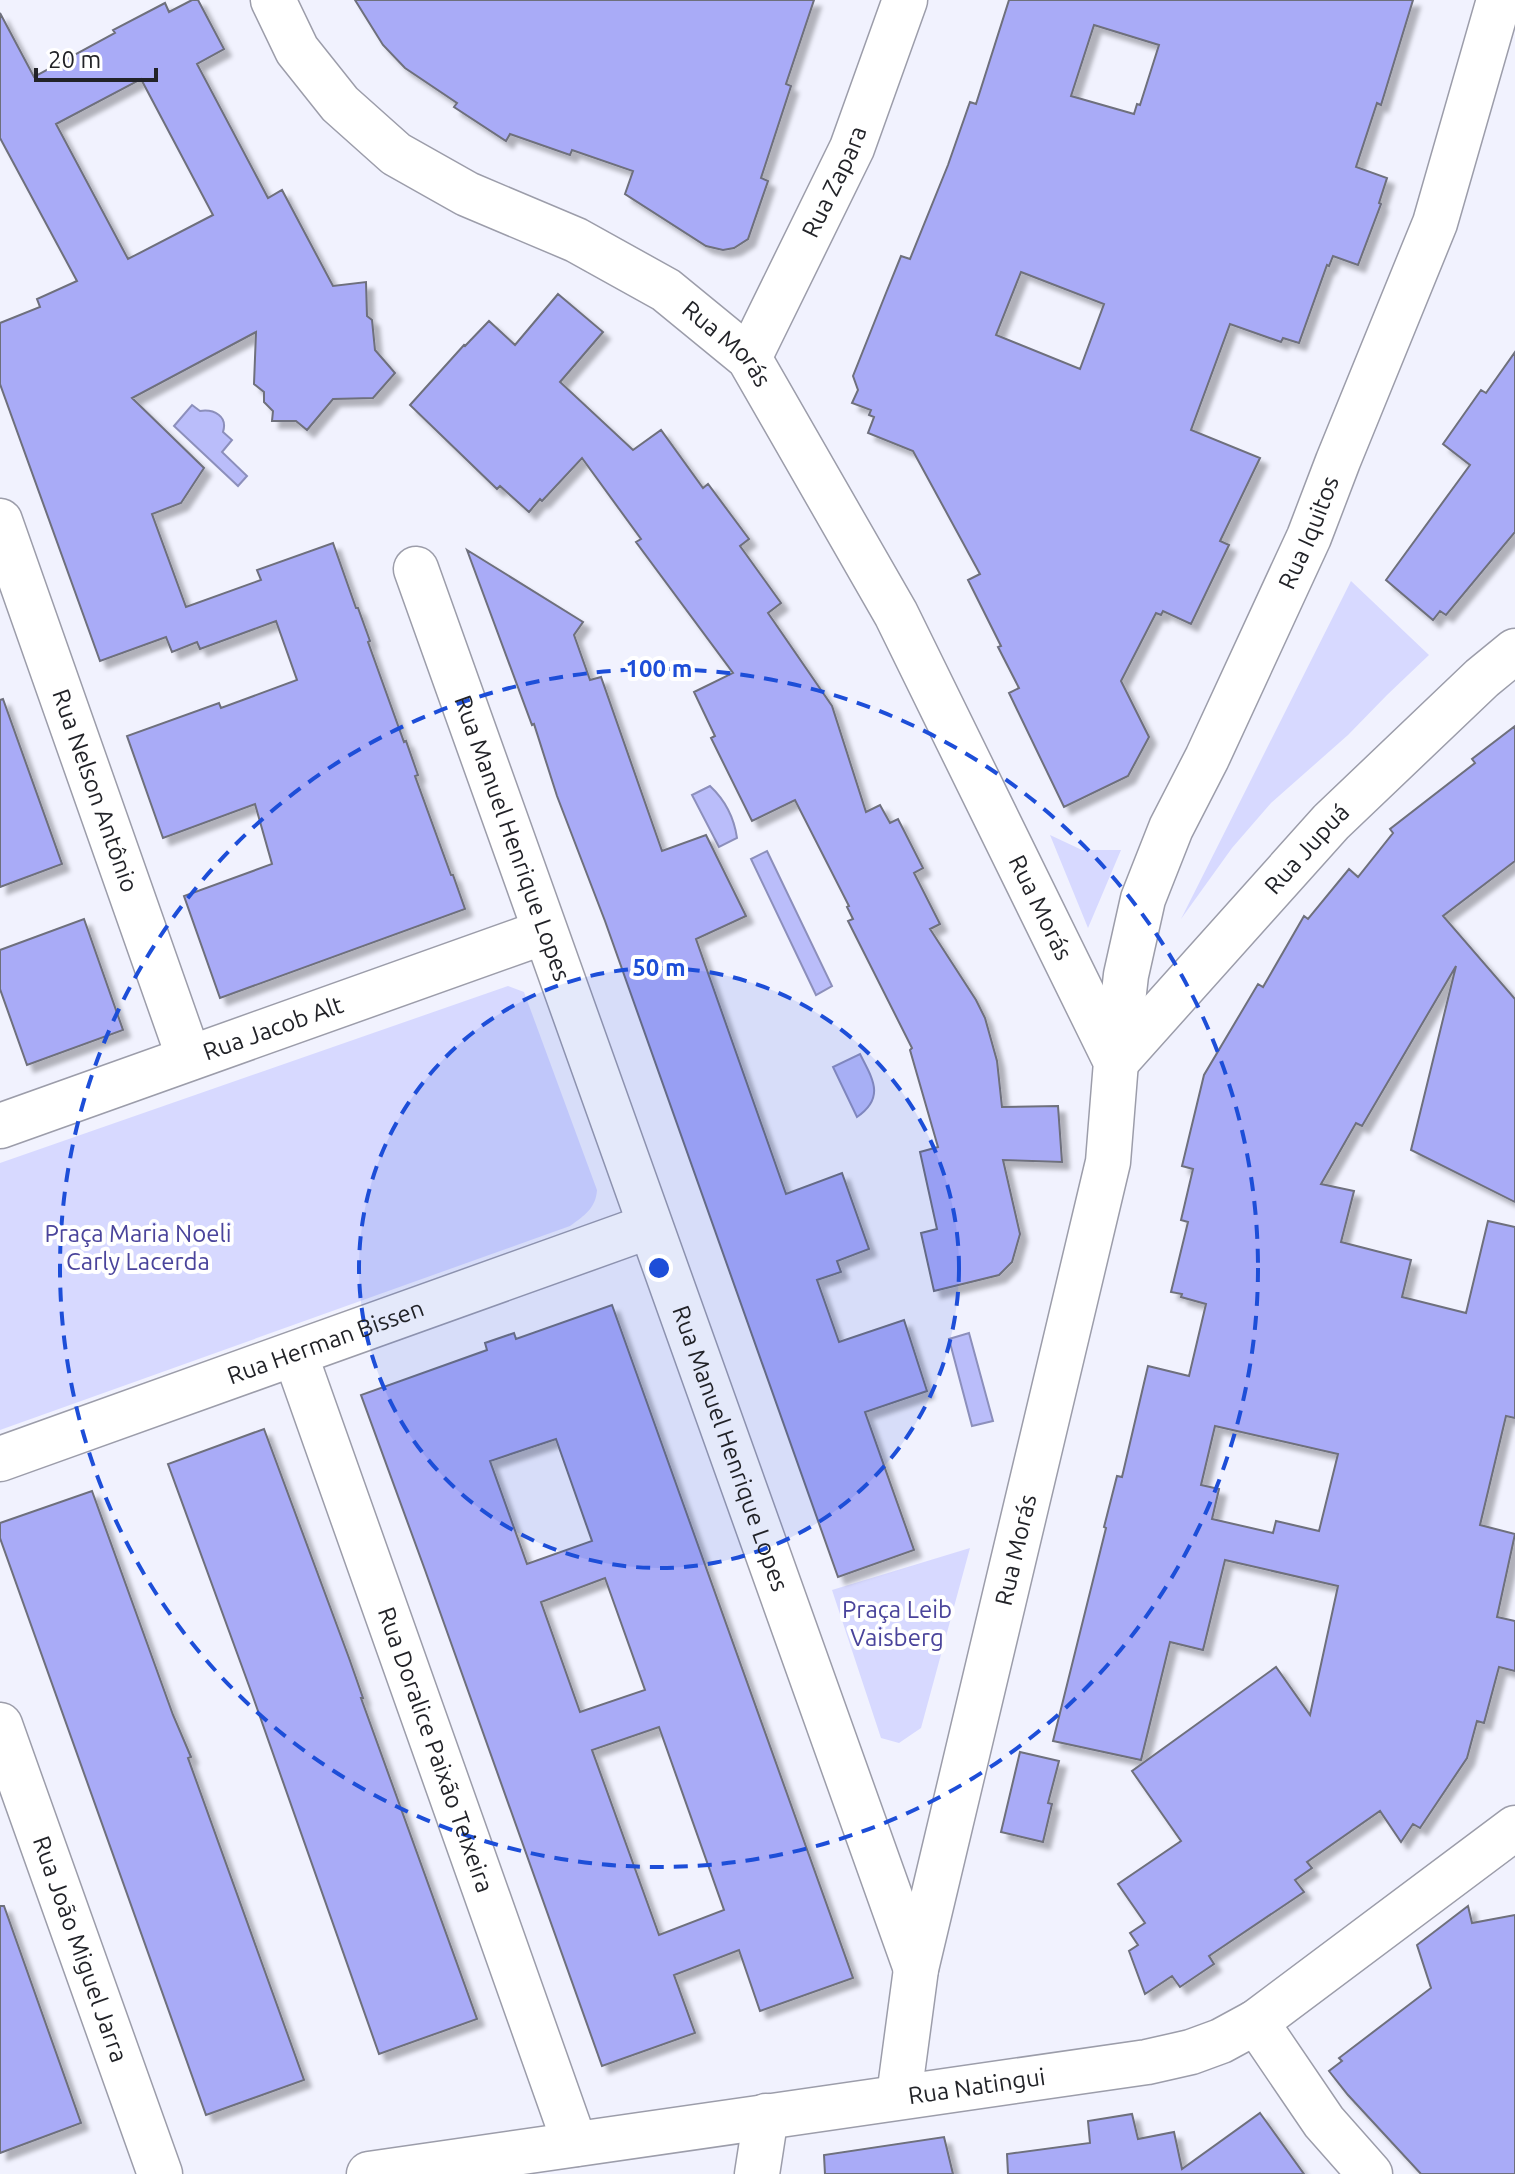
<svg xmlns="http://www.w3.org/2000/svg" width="1515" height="2174" font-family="Ubuntu,sans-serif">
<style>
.green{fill:#d7d9ff}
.water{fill:#babdfa;stroke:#8c8fbb;stroke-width:2}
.building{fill:#a9abf7;stroke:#6e6f7c;stroke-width:2;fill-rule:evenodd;filter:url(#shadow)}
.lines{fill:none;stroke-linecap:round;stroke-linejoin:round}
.minor-casing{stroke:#9c9daa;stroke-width:47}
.minor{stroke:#fff;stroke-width:44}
.ring{fill:none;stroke:#1d4ed8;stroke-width:4;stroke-dasharray:14 10}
.labels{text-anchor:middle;stroke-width:8;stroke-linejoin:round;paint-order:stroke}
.street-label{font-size:24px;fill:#222328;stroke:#fff}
.park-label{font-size:24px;fill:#4a449b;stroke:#fff}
.centre{fill:#1d4ed8;stroke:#fff;stroke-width:4}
.ring-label{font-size:24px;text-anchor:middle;font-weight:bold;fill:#1d4ed8;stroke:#fff;stroke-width:8;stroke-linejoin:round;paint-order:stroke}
</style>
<defs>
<filter id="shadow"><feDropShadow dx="7" dy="7" stdDeviation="2" flood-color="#0004"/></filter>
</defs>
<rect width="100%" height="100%" fill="#f1f2fe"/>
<path class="green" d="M 1351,581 L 1429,655 L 1387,695 L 1348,735 L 1271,803 L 1232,848 L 1181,919 Z
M 1050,835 L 1082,850 L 1121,850 L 1088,928 Z
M 508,986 L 524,992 L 597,1190 C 596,1208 584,1216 570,1226 L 0,1430 L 0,1163 Z
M 970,1548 L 921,1728 L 899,1743 L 881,1738 L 832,1590 Z"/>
<path class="water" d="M 192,405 L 200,411 C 214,409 228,416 223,432 L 232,440 L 222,452 L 247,476 L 238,486 L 174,426 Z
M 710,786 C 725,800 734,817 737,838 L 719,847 L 692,795 Z
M 767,851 L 832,986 L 816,995 L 751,859 Z
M 860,1054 C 872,1078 886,1097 857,1117 L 833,1067 Z
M 969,1333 L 993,1421 L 972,1426 L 949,1339 Z"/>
<path class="building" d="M 192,0 L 198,0 L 224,49 L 197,64 L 268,198 L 282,190 L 333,286 L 366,282 L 367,316 L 372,320 L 375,350 L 395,373 L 373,398 L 333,399 L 307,430 L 296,421 L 272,421 L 273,411 L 264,402 L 264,392 L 254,384 L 256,332 L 132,398 L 204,468 L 181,503 L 152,514 L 186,607 L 261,580 L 257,570 L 333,543 L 356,608 L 358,608 L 370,641 L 368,642 L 404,742 L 406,741 L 418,775 L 415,776 L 451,875 L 453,875 L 465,909 L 220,998 L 184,896 L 272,864 L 255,804 L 163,838 L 127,736 L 219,703 L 221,708 L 297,680 L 276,621 L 200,649 L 197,642 L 172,652 L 166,637 L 100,661 L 0,384 L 0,323 L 40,307 L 37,299 L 77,281 L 0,138 L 0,13 L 34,77 L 115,33 L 113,30 L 165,3 L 169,12 ZM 141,79 L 213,215 L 128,259 L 56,124 Z
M 355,0 L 814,0 L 786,84 L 791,86 L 761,178 L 768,181 L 748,239 L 734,248 L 723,250 L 706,246 L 625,194 L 633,171 L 572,150 L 570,155 L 510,134 L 506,141 L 454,107 L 457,103 L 405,68 L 383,45 Z
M 1009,0 L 1413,0 L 1381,105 L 1377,103 L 1356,167 L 1387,178 L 1379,203 L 1381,204 L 1358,265 L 1333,256 L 1329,266 L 1327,265 L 1299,343 L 1283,338 L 1281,342 L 1230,324 L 1191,430 L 1260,458 L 1220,541 L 1229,545 L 1191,624 L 1163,611 L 1161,615 L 1156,613 L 1121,681 L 1149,737 L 1128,776 L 1064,807 L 1009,693 L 1019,688 L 998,647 L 1001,646 L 968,580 L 980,574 L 913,451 L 868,433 L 874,417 L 869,415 L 871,410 L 852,403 L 858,390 L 853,376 L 886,293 L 901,256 L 910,259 L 948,165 L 970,102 L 976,104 ZM 1094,25 L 1159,45 L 1140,105 L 1137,104 L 1134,114 L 1071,96 ZM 1021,272 L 1104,304 L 1080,369 L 996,335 Z
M 558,294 L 603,332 L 560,382 L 633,450 L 661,430 L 703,488 L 708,484 L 749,539 L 740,546 L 781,603 L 768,613 L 832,706 L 866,812 L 880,805 L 890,823 L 898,819 L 923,868 L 914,873 L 940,924 L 930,929 L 976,1000 L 985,1018 L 997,1061 L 1002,1107 L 1058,1106 L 1062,1162 L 1003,1160 L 1020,1234 L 1012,1262 L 999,1275 L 934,1291 L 921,1233 L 937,1229 L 920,1152 L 938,1147 L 910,1050 L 912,1048 L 848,921 L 853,919 L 847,907 L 849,906 L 795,800 L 752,821 L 711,738 L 715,736 L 694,692 L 733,673 L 636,542 L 641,539 L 582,458 L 542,501 L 540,499 L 529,512 L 500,486 L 497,489 L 410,405 L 464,345 L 465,346 L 489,321 L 515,345 Z
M 1515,352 L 1515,532 L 1446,615 L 1440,611 L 1433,620 L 1386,580 L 1470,465 L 1443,444 L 1481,390 L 1486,393 Z
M 467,550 L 583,622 L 574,635 L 590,680 L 601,677 L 662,851 L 706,835 L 746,916 L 696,939 L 786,1194 L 842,1173 L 869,1249 L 837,1261 L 841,1272 L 817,1280 L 839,1342 L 904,1320 L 927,1391 L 865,1412 L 914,1550 L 838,1577 L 605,921 L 557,796 L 534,724 L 532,725 Z
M 3,699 L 62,864 L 0,887 L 0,700 Z
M 1515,726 L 1515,861 L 1443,916 L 1515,999 L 1515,1202 L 1411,1150 L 1456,966 L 1362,1126 L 1356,1123 L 1321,1184 L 1354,1191 L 1341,1242 L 1411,1260 L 1402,1297 L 1466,1313 L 1488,1221 L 1515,1227 L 1515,1418 L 1506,1416 L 1480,1525 L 1515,1534 L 1497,1617 L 1515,1621 L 1515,1671 L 1499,1667 L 1484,1723 L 1477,1721 L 1467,1758 L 1420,1828 L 1413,1824 L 1401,1842 L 1380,1811 L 1307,1862 L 1312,1868 L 1295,1880 L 1304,1892 L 1209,1956 L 1214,1964 L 1180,1987 L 1172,1976 L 1145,1994 L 1129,1951 L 1138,1945 L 1130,1933 L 1145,1923 L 1118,1884 L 1181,1841 L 1132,1771 L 1276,1667 L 1310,1715 L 1338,1586 L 1225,1560 L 1203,1650 L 1170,1642 L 1141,1760 L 1053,1741 L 1106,1528 L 1104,1527 L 1117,1476 L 1122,1477 L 1148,1366 L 1189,1376 L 1206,1304 L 1181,1297 L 1182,1294 L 1171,1292 L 1188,1222 L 1181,1220 L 1193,1169 L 1182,1166 L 1204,1075 L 1258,984 L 1263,987 L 1304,916 L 1308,919 L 1349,869 L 1358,877 L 1393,833 L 1390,829 L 1475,763 L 1472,759 ZM 1215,1426 L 1338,1454 L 1319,1531 L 1276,1521 L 1273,1533 L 1212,1519 L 1219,1489 L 1201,1485 Z
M 84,919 L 123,1030 L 27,1065 L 0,989 L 0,950 Z
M 612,1305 L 853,1978 L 760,2011 L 739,1950 L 674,1975 L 695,2033 L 602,2066 L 425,1570 L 361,1395 L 487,1350 L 485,1343 L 514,1333 L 516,1339 ZM 556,1439 L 592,1541 L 527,1564 L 490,1461 ZM 605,1578 L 645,1690 L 580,1712 L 541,1602 ZM 659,1727 L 724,1910 L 659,1935 L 592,1750 Z
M 264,1429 L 349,1658 L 363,1698 L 361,1698 L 477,2019 L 379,2054 L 252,1694 L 168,1464 Z
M 92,1491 L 173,1715 L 191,1757 L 188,1758 L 304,2080 L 206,2115 L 0,1538 L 0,1523 Z
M 1020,1752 L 1059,1761 L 1048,1803 L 1052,1804 L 1043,1842 L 1001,1832 Z
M 0,1906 L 4,1906 L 81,2123 L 0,2153 Z
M 1468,1906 L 1472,1923 L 1515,1915 L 1515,2174 L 1421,2174 L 1348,2095 L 1329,2071 L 1342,2061 L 1339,2058 L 1431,1988 L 1417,1945 Z
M 1260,2113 L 1304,2174 L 1008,2174 L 1007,2154 L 1090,2143 L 1088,2121 L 1132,2114 L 1138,2139 L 1174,2132 L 1182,2169 Z
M 944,2137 L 953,2174 L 825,2174 L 824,2155 Z"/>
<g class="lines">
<defs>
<g id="minor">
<path id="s1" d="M 273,0 L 297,50 L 340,104 L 396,154 L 467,194 L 576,240 L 666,290 L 749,358 L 896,614 L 1116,1062 L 1108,1162 L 916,1969 L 899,2096"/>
<path id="s2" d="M 749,358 L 852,148 L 905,0"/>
<path id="s3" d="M 0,521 L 189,1058"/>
<path id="s4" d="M 416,569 L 916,1969"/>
<path id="s5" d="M 1116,1062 L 1126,975 L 1143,899 L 1171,828 L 1207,758 L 1309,537 L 1338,461 L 1435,223 L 1499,0"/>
<path id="s6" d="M 1116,1062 L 1331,822 L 1482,678 L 1515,651"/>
<path id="s7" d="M 0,1126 L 544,932"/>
<path id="s8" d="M 295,1354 L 575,2144"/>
<path id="s9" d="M 0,1459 L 650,1226"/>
<path id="s10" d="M 0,1725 L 160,2174"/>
<path d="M 1256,2022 L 1324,2122 L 1370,2174"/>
<path id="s11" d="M 369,2174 L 1147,2062 L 1191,2052 L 1221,2041 L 1256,2022 L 1515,1828"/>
<path d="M 757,2174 L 766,2116"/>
</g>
</defs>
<use href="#minor" class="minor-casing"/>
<use href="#minor" class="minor"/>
</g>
<circle cx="659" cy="1268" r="300" fill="#1d4ed8" fill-opacity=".12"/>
<g class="ring">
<circle cx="659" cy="1268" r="300"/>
<circle cx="659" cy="1268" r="599"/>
</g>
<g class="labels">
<g class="street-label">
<text dy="8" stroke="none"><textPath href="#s2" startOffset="196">Rua Zapara</textPath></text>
<text dy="8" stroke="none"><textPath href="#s1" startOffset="584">Rua Morás</textPath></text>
<text dy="8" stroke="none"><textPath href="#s5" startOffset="568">Rua Iquitos</textPath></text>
<text dy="8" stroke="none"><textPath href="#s3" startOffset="286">Rua Nelson Antônio</textPath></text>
<text dy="8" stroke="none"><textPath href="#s4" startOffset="286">Rua Manuel Henrique Lopes</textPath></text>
<text dy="8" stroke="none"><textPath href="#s6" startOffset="286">Rua Jupuá</textPath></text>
<text dy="8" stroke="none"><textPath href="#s1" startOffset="1232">Rua Morás</textPath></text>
<text dy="8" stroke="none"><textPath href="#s7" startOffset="290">Rua Jacob Alt</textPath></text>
<text dy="8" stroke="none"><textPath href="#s9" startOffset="346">Rua Herman Bissen</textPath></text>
<text dy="8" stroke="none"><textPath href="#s4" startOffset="934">Rua Manuel Henrique Lopes</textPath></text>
<text transform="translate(1016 1550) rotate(-77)" y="8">Rua Morás</text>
<text dy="8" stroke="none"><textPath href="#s8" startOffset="420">Rua Doralice Paixão Teixeira</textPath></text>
<text dy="8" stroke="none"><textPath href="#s10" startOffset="238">Rua João Miguel Jarra</textPath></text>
<text dy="8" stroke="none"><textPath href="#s11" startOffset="614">Rua Natingui</textPath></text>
</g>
<g class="park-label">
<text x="138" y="1242">Praça Maria Noeli<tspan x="138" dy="28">Carly Lacerda</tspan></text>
<text x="897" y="1618">Praça Leib<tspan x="897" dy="28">Vaisberg</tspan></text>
</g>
</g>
<circle cx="659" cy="1268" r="12" class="centre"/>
<g class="ring-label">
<text x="659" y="677">100 m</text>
<text x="659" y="976">50 m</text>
</g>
<path d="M36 68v12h120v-12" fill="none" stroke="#222328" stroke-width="4"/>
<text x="48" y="68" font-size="24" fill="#222328" stroke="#ffffff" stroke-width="6" paint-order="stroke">20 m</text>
</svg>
